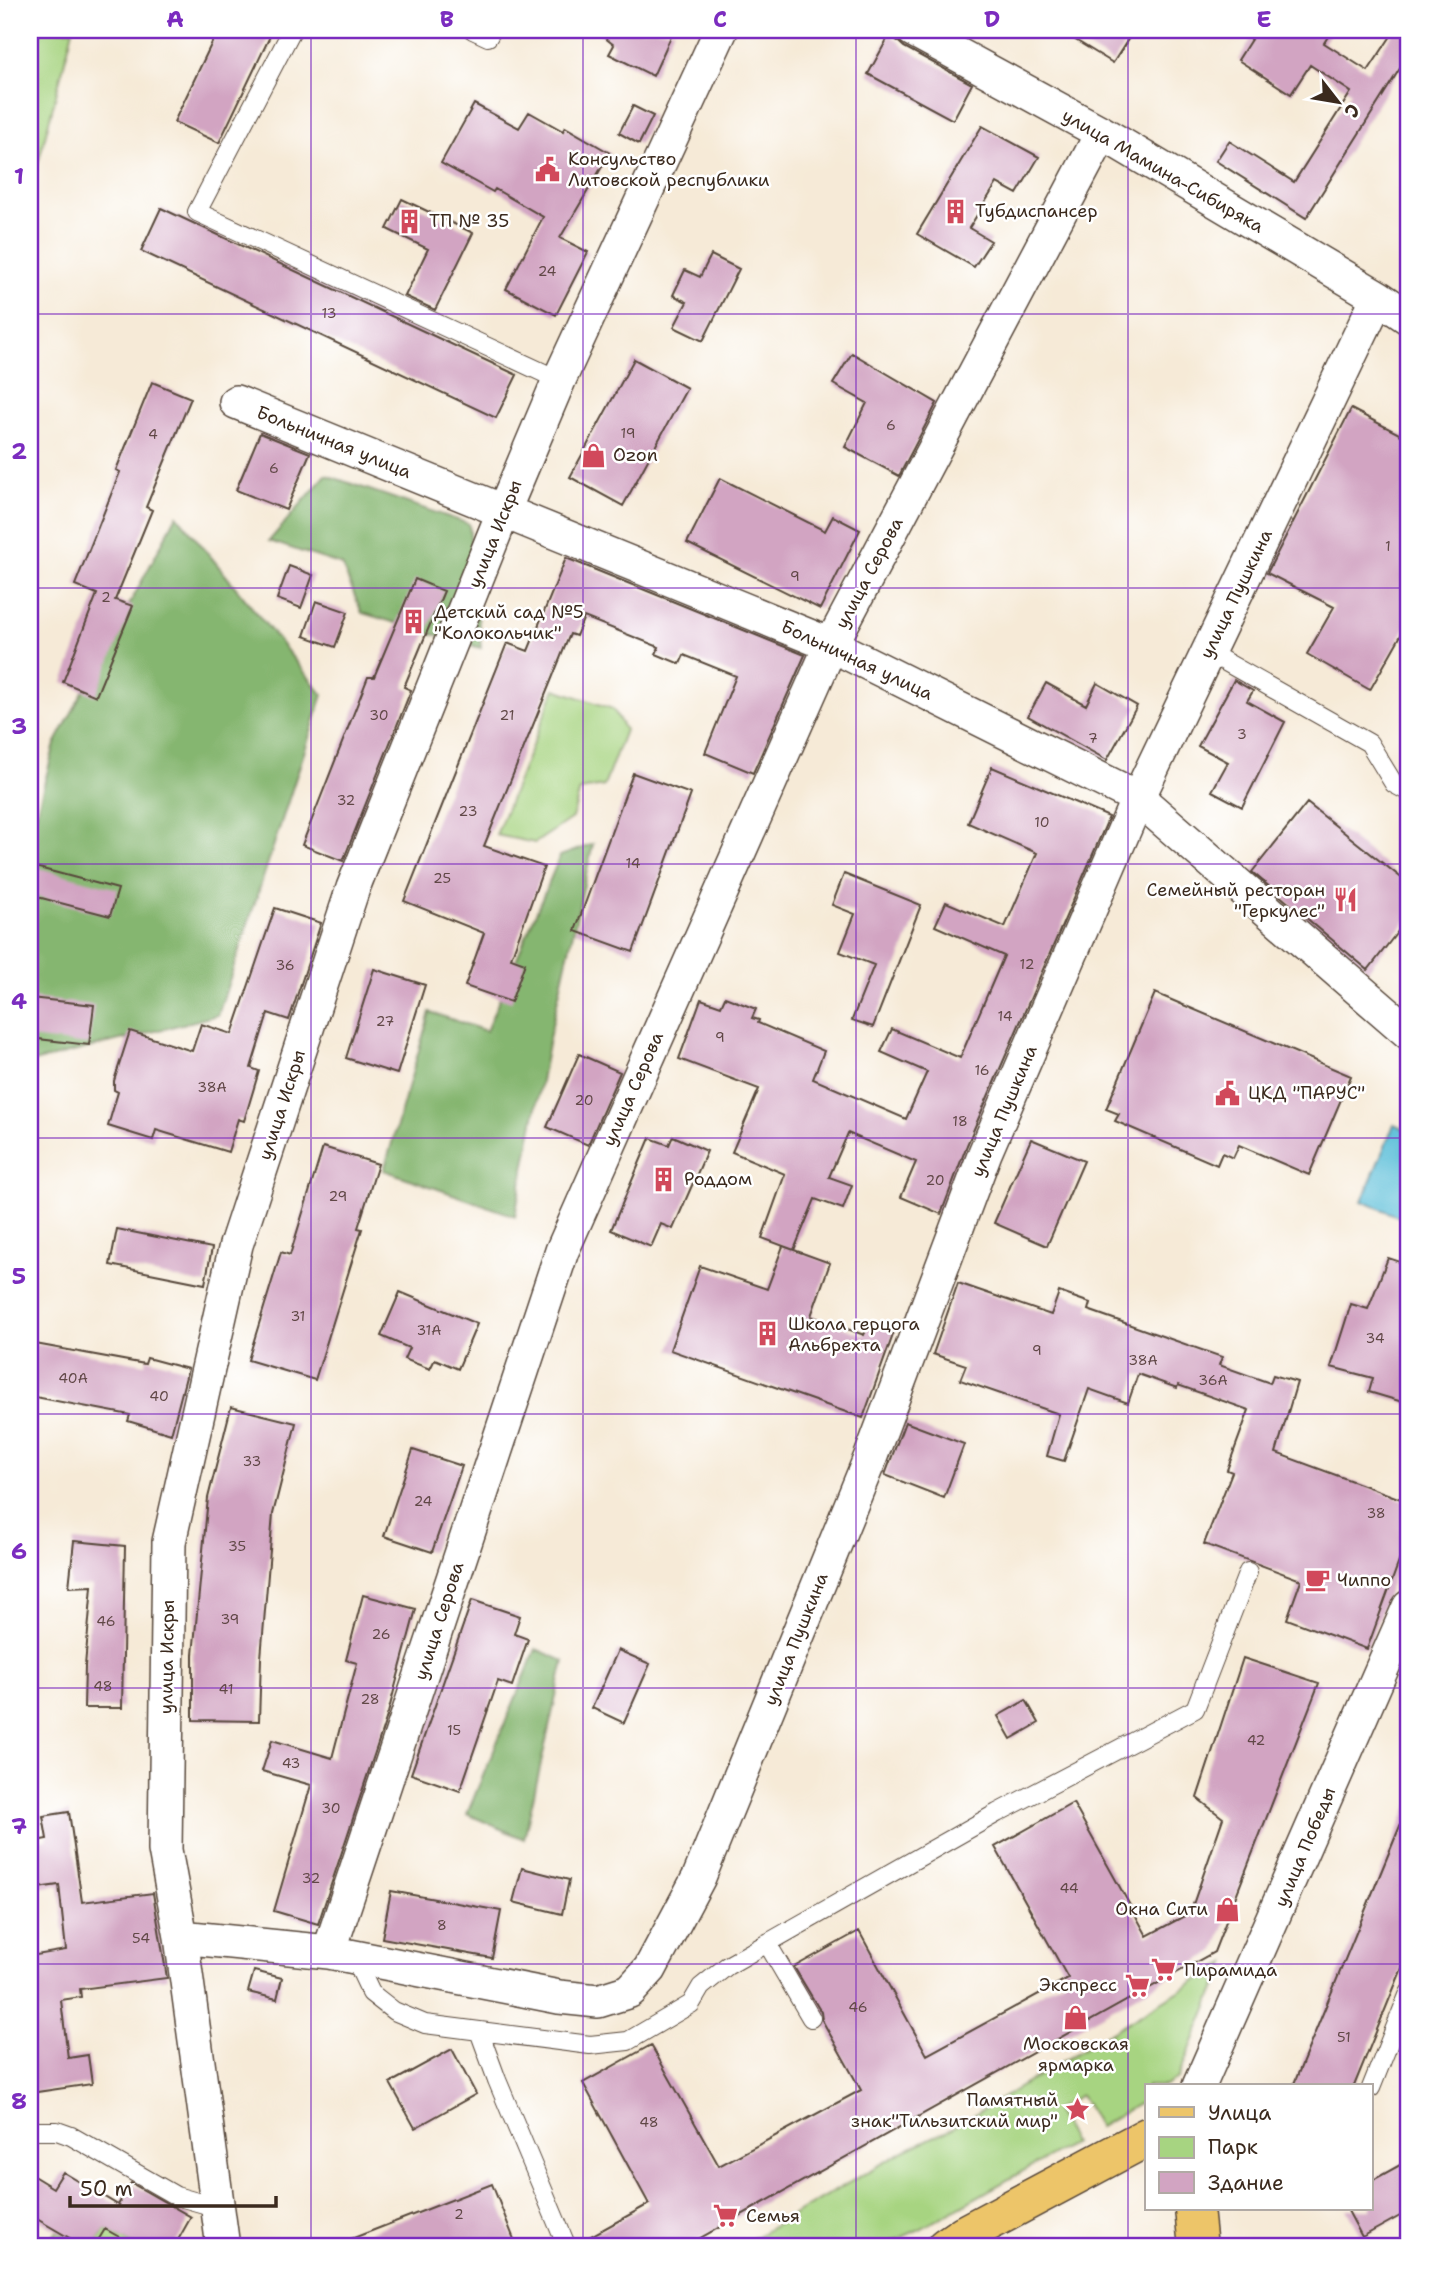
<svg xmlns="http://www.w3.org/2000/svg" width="1439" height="2277" font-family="'Shantell Sans',sans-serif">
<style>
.green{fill:#a7d481;stroke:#717f50;stroke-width:2}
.forest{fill:#85b66f;stroke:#607046;stroke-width:2}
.water{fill:#5abed8;stroke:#4a747b;stroke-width:2}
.building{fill:#d2a4c2}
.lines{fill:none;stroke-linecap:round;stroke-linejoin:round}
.lane-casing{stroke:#57473a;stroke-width:20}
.street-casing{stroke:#57473a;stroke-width:36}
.primary-casing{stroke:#57473a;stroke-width:41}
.lane{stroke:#fff;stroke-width:18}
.street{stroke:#fff;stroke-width:33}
.primary{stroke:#edc569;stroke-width:38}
.grid{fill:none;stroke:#7b2cbf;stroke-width:2;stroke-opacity:0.55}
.labels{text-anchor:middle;stroke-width:5;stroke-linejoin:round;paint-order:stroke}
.number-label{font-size:14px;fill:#614847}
.poi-label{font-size:18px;fill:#3b2a1e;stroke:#fff;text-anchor:start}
.street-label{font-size:18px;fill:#3b2a1e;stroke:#fff}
.neatline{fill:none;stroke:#7b2cbf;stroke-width:2.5}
.grid-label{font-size:23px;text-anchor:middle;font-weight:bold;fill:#7b2cbf}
</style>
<rect width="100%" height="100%" fill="#fff"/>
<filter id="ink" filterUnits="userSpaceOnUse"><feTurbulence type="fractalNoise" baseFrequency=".0143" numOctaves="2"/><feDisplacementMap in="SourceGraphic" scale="14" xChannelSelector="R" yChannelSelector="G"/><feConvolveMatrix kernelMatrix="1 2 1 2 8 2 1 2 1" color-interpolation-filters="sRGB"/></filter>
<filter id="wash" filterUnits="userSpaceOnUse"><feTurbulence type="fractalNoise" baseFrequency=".00686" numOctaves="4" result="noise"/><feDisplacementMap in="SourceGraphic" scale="28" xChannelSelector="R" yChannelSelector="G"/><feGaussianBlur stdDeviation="1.57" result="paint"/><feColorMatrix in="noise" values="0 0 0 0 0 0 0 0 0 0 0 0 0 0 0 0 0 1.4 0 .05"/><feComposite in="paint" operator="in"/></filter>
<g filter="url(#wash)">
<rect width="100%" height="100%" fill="#f6ead7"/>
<path class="green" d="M 41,30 L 73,30 L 30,194 L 30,75 Z
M 555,689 L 613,709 L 625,730 L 604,786 L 580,790 L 572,818 L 535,843 L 496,835 Z
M 1226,1963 L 1178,2078 L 1165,2086 L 1147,2086 L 1147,2099 L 1099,2127 L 1081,2095 L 1055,2110 L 1073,2143 L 920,2229 L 880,2247 L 738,2247 L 904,2151 L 952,2128 Z
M 105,2229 L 137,2247 L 94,2247 Z
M 57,2231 L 85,2247 L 46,2247 Z"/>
<path class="forest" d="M 326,475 L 469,524 L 481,648 L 362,613 L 342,565 L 269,541 Z
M 177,515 L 323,695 L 218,1015 L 30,1063 L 30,836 L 55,744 Z
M 593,844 L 550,1034 L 515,1216 L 384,1170 L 430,1012 L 486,1031 L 560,856 Z
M 536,1649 L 564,1661 L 524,1839 L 467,1814 Z"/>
<path class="water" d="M 30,30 L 41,30 L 30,75 Z
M 1394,1124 L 1409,1131 L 1409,1221 L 1362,1201 Z"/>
<g id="blocks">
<path class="building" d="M 218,30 L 273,30 L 219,143 L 174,122 Z
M 595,30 L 674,30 L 653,76 L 609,54 L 614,45 Z
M 1059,30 L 1134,30 L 1113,63 Z
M 1257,30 L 1332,30 L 1324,43 L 1368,71 L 1395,30 L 1409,30 L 1409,54 L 1306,218 L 1216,161 L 1229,141 L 1294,182 L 1351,92 L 1310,65 L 1291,94 L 1238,60 Z
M 890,34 L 904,47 L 972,84 L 953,120 L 868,74 Z
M 474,104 L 519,128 L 529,112 L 563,131 L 565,127 L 610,153 L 560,238 L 588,252 L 556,315 L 506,289 L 543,217 L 495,189 L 493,192 L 441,163 Z
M 633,106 L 653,116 L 639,144 L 619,133 Z
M 982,126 L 1039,157 L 1017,194 L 997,183 L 969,228 L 991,241 L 974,267 L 917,234 Z
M 402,199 L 473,233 L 435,310 L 405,296 L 428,249 L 387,229 Z
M 161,208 L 517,375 L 496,418 L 141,251 Z
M 711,255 L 739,269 L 703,341 L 674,327 L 687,302 L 673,295 L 685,270 L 700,277 Z
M 852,353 L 937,403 L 899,476 L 845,447 L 867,403 L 833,384 Z
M 634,359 L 687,388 L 623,506 L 570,477 Z
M 152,382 L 191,398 L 146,507 L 152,510 L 115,600 L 133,606 L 96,696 L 63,682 L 97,594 L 75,585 L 120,472 L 116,470 Z
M 1351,409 L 1409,439 L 1409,621 L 1370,690 L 1307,654 L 1334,607 L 1267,573 Z
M 260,433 L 310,453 L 286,510 L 236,490 Z
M 720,478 L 825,531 L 833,516 L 860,530 L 820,609 L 687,543 Z
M 566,558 L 805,655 L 753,773 L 705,753 L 736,676 L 684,655 L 680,664 L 656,654 L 659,647 L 584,617 L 576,636 L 570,634 L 484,846 L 544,867 L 511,958 L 525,963 L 511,1002 L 465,986 L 484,933 L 404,901 L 507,643 L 528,651 Z
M 289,566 L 313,575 L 301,608 L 277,599 Z
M 415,579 L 444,591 L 404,687 L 411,690 L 343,861 L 302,845 L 368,677 L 374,677 Z
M 316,601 L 348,612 L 335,647 L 304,636 Z
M 1234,680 L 1253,691 L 1247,701 L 1285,722 L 1242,807 L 1212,791 L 1228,762 L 1198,746 Z
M 1046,683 L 1086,705 L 1097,683 L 1137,706 L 1107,760 L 1028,716 Z
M 992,767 L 1109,817 L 967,1145 L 941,1214 L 901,1197 L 916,1162 L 848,1133 L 829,1177 L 852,1185 L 843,1209 L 815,1199 L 794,1250 L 762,1238 L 785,1174 L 732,1152 L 759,1089 L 679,1059 L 701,999 L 721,1006 L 725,997 L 756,1009 L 752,1018 L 759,1020 L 758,1023 L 824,1051 L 813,1079 L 906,1119 L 927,1072 L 881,1052 L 892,1029 L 960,1058 L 1004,956 L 935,926 L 946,902 L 1005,927 L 1037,853 L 968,823 Z
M 633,773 L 691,794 L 633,952 L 575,931 Z
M 1307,803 L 1409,884 L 1409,917 L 1368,970 L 1252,872 Z
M 35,867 L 118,889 L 110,916 L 30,895 Z
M 844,874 L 921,905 L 873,1027 L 852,1020 L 874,965 L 840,952 L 855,914 L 832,905 Z
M 275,908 L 321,923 L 289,1020 L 268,1013 L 251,1068 L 259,1071 L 244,1121 L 238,1119 L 228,1152 L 156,1130 L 153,1140 L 108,1126 L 118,1092 L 114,1090 L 114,1081 L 130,1031 L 192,1051 L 201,1024 L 232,1034 Z
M 374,969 L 425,985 L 397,1074 L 346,1058 Z
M 1155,993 L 1351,1076 L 1309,1175 L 1239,1145 L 1233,1158 L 1222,1153 L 1217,1165 L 1115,1121 L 1119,1114 L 1106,1109 Z
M 30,998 L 94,1005 L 89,1045 L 30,1038 Z
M 579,1054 L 620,1072 L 588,1145 L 547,1127 Z
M 673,1136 L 707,1151 L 673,1229 L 661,1224 L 651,1247 L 611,1230 L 650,1138 L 669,1145 Z
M 1031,1139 L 1084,1161 L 1047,1246 L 994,1223 Z
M 323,1147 L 378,1164 L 358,1228 L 362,1229 L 315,1380 L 248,1360 L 281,1252 L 290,1255 Z
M 117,1229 L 212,1248 L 205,1284 L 110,1265 Z
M 783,1246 L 830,1263 L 811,1316 L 864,1335 L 869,1323 L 894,1332 L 863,1418 L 670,1350 L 700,1266 L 767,1289 Z
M 1388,1258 L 1409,1265 L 1409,1404 L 1369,1392 L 1373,1378 L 1331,1367 L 1351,1304 L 1368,1309 Z
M 958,1283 L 1051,1315 L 1059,1292 L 1090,1303 L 1088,1310 L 1222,1357 L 1219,1365 L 1270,1383 L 1273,1375 L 1297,1382 L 1276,1453 L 1409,1502 L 1409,1534 L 1367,1649 L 1287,1619 L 1301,1580 L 1204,1544 L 1232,1472 L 1227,1470 L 1249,1410 L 1178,1385 L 1177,1388 L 1138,1374 L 1128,1403 L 1089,1389 L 1064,1461 L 1047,1456 L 1059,1414 L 960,1380 L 966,1365 L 933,1354 Z
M 400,1292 L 477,1324 L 458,1369 L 435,1359 L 430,1369 L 404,1359 L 409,1348 L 381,1336 Z
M 30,1343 L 145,1364 L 147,1358 L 188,1369 L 171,1434 L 128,1421 L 130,1415 L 30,1396 Z
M 231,1407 L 296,1423 L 273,1514 L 261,1658 L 259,1721 L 193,1720 L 193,1655 L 208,1498 Z
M 905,1422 L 964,1444 L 944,1498 L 885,1475 Z
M 413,1450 L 462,1466 L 432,1552 L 384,1536 Z
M 74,1541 L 125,1546 L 122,1708 L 84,1708 L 85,1666 L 92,1586 L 69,1587 Z
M 363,1595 L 416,1609 L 388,1713 L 318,1924 L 274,1911 L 311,1785 L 262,1771 L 272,1740 L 332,1758 L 357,1663 L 346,1660 Z
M 472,1600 L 520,1616 L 514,1634 L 528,1639 L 512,1686 L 498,1681 L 460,1791 L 411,1774 Z
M 618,1650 L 650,1664 L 624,1723 L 592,1708 Z
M 1243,1658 L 1319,1683 L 1214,1952 L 684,2247 L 578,2247 L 578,2243 L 649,2204 L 583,2083 L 651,2045 L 719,2166 L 861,2090 L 822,2020 L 821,2012 L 794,1967 L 859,1931 L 927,2055 L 1068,1978 L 995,1847 L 1073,1803 L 1147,1936 L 1190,1913 L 1223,1818 L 1197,1798 Z
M 1026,1700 L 1039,1723 L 1011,1739 L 998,1716 Z
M 1409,1804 L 1409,1951 L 1354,2086 L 1293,2086 Z
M 69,1812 L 82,1902 L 153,1893 L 167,1978 L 80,1989 L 81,1997 L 61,2000 L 68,2058 L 88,2055 L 92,2084 L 30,2093 L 30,1956 L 66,1950 L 59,1885 L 30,1889 L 30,1842 L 47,1839 L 43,1816 Z
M 522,1868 L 569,1880 L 562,1914 L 513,1902 Z
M 391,1891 L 501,1911 L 492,1958 L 382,1938 Z
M 254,1971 L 282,1978 L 277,1999 L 248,1992 Z
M 452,2049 L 476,2094 L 415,2128 L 390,2083 Z
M 1409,2160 L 1409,2211 L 1362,2237 L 1347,2209 L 1371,2209 L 1371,2181 Z
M 63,2172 L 118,2205 L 131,2183 L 191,2217 L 174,2247 L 137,2247 L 105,2229 L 94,2247 L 85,2247 L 30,2215 L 30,2174 L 53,2188 Z
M 492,2184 L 517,2247 L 333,2247 L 333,2246 Z"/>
</g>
</g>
<g filter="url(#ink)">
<use href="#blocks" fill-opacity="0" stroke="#57473a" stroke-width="2"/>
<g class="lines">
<defs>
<path id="lane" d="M 292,30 L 197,212 L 559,380
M 473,30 L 488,37 L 492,30
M 1208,652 L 1369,743 L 1394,784 L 1409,792
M 767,1943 L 811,2018
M 354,1957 L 371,1993 L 394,2011 L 425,2024 L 590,2045 L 628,2041 L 691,2004 L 701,1987 L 727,1966 L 997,1813 L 1195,1709 L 1248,1572
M 479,2031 L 497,2080 L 567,2247
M 1371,2088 L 1409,1993
M 30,2131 L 57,2131 L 71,2136 L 176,2196 L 218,2208"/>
<path id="street" d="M 913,30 L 1102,133 L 1378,297 L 1409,318
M 236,402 L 831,645 L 1138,798 L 1409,1033
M 181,1937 L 329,1952 L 562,1251 L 831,645 L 1102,133
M 329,1952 L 559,1997 L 598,2001 L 630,1991 L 650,1969 L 699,1877 L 871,1456 L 985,1153 L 1138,798 L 1378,297
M 1199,2086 L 1409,1607
M 223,2247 L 181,1937 L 165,1850 L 169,1542 L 236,1245 L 353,888 L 504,510 L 559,380 L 721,30"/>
<path id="primary" d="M 1194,2209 L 1198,2247
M 946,2247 L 965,2234 L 1147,2137"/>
</defs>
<use href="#lane" class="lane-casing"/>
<use href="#street" class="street-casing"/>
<use href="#primary" class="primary-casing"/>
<use href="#lane" class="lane"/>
<use href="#street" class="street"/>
<use href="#primary" class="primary"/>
</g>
</g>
<path class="grid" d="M 311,30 L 311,2247M 583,30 L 583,2247M 856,30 L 856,2247M 1128,30 L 1128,2247M 30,314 L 1409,314M 30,588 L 1409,588M 30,864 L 1409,864M 30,1138 L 1409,1138M 30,1414 L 1409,1414M 30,1688 L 1409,1688M 30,1964 L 1409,1964"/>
<defs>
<symbol id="civic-bare" viewBox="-9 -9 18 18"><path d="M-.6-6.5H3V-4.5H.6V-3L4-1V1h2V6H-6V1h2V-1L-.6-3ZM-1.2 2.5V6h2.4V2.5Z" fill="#d1495b" stroke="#fff" stroke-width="2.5" paint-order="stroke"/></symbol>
<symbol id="building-bare" viewBox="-9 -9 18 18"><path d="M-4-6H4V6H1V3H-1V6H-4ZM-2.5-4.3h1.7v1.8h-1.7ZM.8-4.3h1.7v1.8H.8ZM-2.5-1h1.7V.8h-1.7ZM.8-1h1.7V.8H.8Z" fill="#d1495b" stroke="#fff" stroke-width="2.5" paint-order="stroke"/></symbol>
<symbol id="shop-bare" viewBox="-9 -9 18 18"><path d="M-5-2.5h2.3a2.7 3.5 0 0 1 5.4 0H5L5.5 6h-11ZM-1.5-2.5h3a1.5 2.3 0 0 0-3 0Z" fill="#d1495b" stroke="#fff" stroke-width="2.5" paint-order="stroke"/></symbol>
<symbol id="restaurant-bare" viewBox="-9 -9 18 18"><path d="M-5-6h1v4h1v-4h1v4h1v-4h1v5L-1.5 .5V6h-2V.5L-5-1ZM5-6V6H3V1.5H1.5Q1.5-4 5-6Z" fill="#d1495b" stroke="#fff" stroke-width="2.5" paint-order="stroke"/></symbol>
<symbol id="cafe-bare" viewBox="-9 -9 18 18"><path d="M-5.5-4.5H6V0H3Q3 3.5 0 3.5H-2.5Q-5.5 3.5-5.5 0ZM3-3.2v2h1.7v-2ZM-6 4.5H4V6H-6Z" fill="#d1495b" stroke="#fff" stroke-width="2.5" paint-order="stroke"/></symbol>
<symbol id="supermarket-bare" viewBox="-9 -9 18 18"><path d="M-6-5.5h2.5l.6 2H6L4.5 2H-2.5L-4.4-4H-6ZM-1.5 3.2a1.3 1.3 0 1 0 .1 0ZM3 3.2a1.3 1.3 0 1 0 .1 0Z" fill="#d1495b" stroke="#fff" stroke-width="2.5" paint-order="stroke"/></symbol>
<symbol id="sight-bare" viewBox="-9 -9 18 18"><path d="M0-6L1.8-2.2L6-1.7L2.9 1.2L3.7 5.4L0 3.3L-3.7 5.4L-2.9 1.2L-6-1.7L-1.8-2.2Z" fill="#d1495b" stroke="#fff" stroke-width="2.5" paint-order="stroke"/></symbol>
</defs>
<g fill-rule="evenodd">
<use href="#civic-bare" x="530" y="152" width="35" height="35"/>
<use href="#building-bare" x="938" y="194" width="35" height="35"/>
<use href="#building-bare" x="392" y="204" width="35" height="35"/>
<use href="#shop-bare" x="576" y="438" width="35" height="35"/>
<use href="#building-bare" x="396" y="604" width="35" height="35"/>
<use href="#restaurant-bare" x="1328" y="882" width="35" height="35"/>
<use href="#civic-bare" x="1210" y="1076" width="35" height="35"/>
<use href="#building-bare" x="646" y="1162" width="35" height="35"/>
<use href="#building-bare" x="750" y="1316" width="35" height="35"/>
<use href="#cafe-bare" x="1300" y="1562" width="35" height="35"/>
<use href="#shop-bare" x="1210" y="1892" width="35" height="35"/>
<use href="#supermarket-bare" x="1146" y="1952" width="35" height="35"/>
<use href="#supermarket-bare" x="1120" y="1968" width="35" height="35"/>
<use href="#shop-bare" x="1058" y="2000" width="35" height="35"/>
<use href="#sight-bare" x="1060" y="2092" width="35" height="35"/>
<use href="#supermarket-bare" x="708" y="2198" width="35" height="35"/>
</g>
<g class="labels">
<g class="number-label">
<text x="547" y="276">24</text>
<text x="329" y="318">13</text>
<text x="891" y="430">6</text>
<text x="628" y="438">19</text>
<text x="153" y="439">4</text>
<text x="274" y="473">6</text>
<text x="1388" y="551">1</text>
<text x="795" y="581">9</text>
<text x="106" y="602">2</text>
<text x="379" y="720">30</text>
<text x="507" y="720">21</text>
<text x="1242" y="739">3</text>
<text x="1093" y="743">7</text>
<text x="346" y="805">32</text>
<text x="468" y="816">23</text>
<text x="1042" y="827">10</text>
<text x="633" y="868">14</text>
<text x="442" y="883">25</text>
<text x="1027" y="969">12</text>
<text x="285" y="970">36</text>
<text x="1005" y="1021">14</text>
<text x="385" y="1026">27</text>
<text x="720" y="1042">9</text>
<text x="982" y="1075">16</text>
<text x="212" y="1092">38А</text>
<text x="584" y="1105">20</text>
<text x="960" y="1126">18</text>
<text x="935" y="1185">20</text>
<text x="338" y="1201">29</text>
<text x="298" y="1321">31</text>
<text x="429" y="1335">31А</text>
<text x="1375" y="1343">34</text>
<text x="1037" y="1355">9</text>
<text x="1143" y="1365">38А</text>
<text x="73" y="1383">40А</text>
<text x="1213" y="1385">36А</text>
<text x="159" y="1401">40</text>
<text x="252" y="1466">33</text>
<text x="423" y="1506">24</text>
<text x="1376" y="1518">38</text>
<text x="237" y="1551">35</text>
<text x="230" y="1624">39</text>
<text x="106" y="1626">46</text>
<text x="381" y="1639">26</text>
<text x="103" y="1691">48</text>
<text x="226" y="1694">41</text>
<text x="370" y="1704">28</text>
<text x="454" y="1735">15</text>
<text x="1256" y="1745">42</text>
<text x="291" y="1768">43</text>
<text x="331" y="1813">30</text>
<text x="311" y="1883">32</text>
<text x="1069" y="1893">44</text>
<text x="442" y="1930">8</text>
<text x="141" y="1943">54</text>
<text x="858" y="2012">46</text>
<text x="1344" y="2042">51</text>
<text x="649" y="2127">48</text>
<text x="459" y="2219">2</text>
</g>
<g class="poi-label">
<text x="568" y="165">Консульство<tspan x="568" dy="21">Литовской республики</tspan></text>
<text x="975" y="217">Тубдиспансер</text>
<text x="429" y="227">ТП № 35</text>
<text x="613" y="461">Ozon</text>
<text x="434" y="618">Детский сад №5<tspan x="434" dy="21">"Колокольчик"</tspan></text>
<text x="1325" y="896" text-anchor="end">Семейный ресторан<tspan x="1325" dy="21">"Геркулес"</tspan></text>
<text x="1248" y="1099">ЦКД "ПАРУС"</text>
<text x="684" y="1185">Роддом</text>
<text x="788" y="1330">Школа герцога<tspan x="788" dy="21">Альбрехта</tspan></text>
<text x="1337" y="1586">Чиппо</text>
<text x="1208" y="1915" text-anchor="end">Окна Сити</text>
<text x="1184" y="1976">Пирамида</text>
<text x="1117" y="1991" text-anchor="end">Экспресс</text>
<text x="1076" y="2050" text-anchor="middle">Московская<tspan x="1076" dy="21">ярмарка</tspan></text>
<text x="1058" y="2106" text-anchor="end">Памятный<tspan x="1058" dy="21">знак"Тильзитский мир"</tspan></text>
<text x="746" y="2222">Семья</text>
</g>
<g class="street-label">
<text transform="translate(1163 171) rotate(30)" y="6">улица Мамина-Сибиряка</text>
<text transform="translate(334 442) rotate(22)" y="6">Больничная улица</text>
<text transform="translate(495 534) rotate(-68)" y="6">улица Искры</text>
<text transform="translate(869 573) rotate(-62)" y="6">улица Серова</text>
<text transform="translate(1236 594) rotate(-64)" y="6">улица Пушкина</text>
<text transform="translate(857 660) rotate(25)" y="6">Больничная улица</text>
<text transform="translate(633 1089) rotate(-66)" y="6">улица Серова</text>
<text transform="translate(282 1105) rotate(-72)" y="6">улица Искры</text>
<text transform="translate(1004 1111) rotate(-67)" y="6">улица Пушкина</text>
<text transform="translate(439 1621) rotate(-72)" y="6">улица Серова</text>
<text transform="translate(796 1639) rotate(-68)" y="6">улица Пушкина</text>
<text transform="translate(167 1657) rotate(-89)" y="6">улица Искры</text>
<text transform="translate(1305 1847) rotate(-67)" y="6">улица Победы</text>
</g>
</g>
<rect width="1439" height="2277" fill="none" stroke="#fff" stroke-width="77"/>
<rect x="1145" y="2084" width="228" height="126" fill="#ffffff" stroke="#b1aaa5" stroke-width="2"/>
<rect x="1159" y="2107" width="35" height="10" fill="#edc569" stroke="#b1aaa5" stroke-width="2"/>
<text x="1208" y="2120" font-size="21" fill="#3b2a1e">Улица</text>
<rect x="1159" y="2137" width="35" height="21" fill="#a7d481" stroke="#b1aaa5" stroke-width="2"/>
<text x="1208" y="2154" font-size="21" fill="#3b2a1e">Парк</text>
<rect x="1159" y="2172" width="35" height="21" fill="#d2a4c2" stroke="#b1aaa5" stroke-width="2"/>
<text x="1208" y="2190" font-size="21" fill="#3b2a1e">Здание</text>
<g transform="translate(1338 102) rotate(121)" stroke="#ffffff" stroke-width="5" paint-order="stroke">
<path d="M0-5L12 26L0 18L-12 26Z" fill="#3b2a1e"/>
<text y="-10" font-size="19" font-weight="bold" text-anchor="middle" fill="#3b2a1e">С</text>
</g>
<path d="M70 2196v10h206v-10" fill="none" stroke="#3b2a1e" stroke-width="3.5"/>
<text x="80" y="2196" font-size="21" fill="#3b2a1e" stroke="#ffffff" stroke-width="5" paint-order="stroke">50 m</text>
<rect x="38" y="38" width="1362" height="2200" class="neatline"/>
<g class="grid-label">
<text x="175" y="27">A</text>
<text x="447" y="27">B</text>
<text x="720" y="27">C</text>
<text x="992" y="27">D</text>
<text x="1264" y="27">E</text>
<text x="19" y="184">1</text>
<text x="19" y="459">2</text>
<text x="19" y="734">3</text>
<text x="19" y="1009">4</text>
<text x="19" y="1284">5</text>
<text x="19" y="1559">6</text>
<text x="19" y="1834">7</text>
<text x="19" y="2109">8</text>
</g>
</svg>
